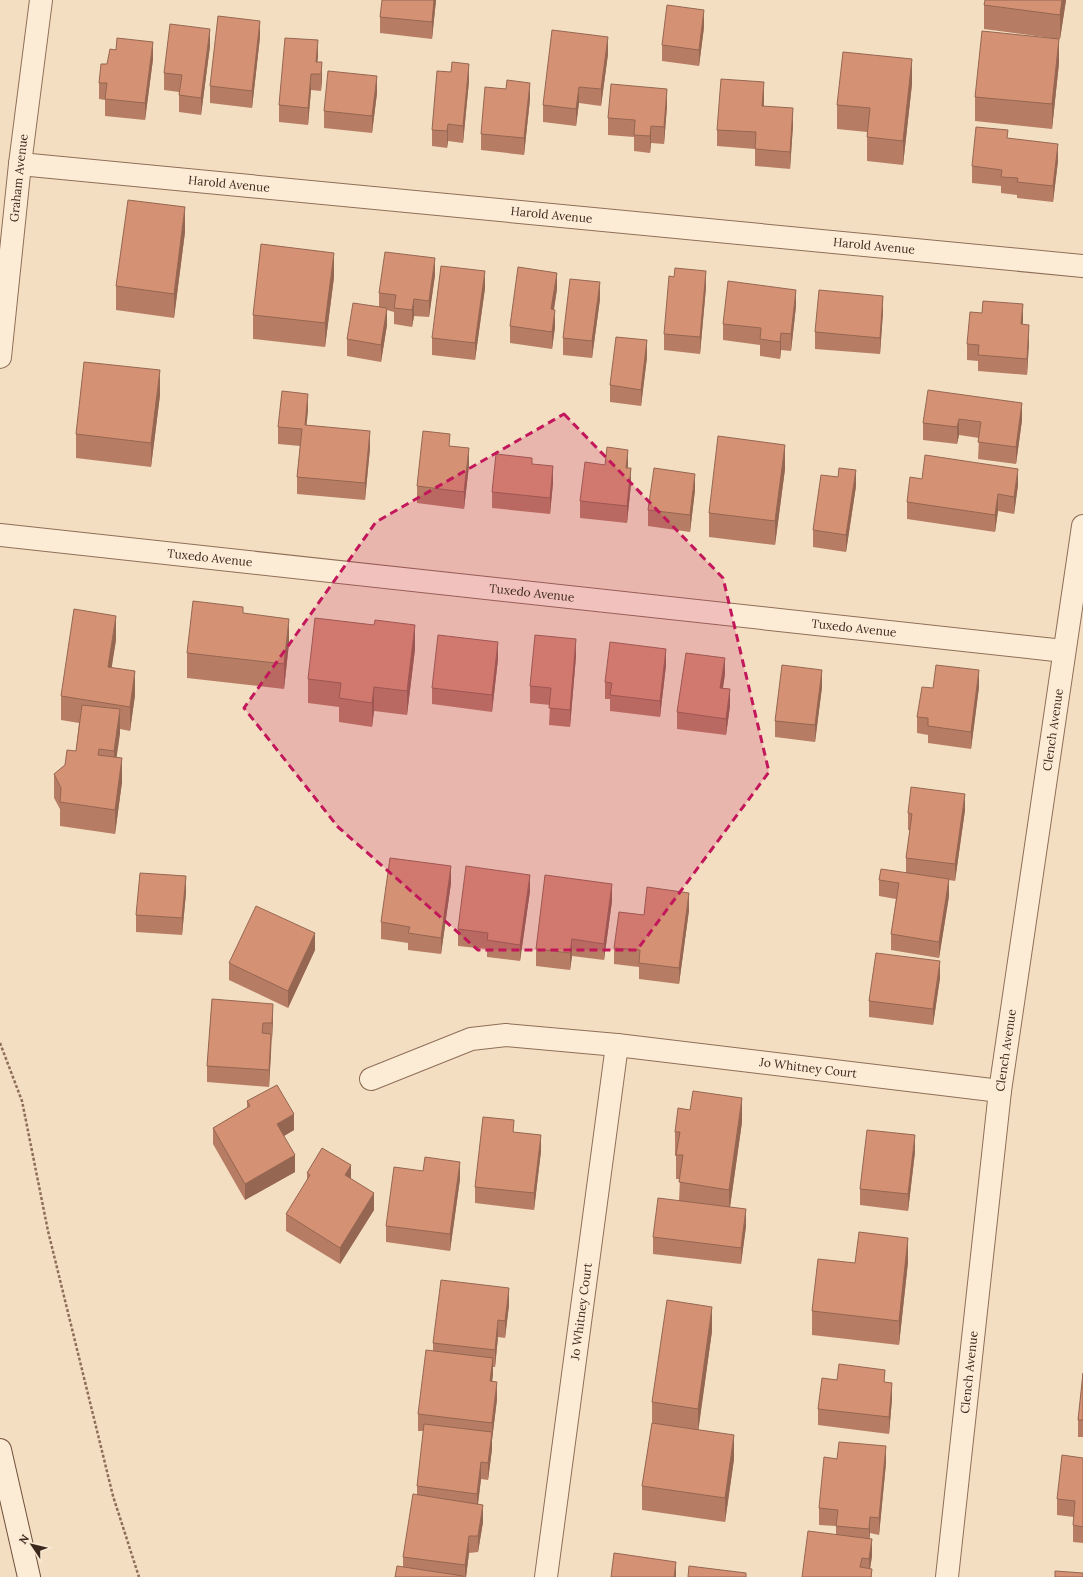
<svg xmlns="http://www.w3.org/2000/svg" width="1083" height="1577" font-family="Lora,serif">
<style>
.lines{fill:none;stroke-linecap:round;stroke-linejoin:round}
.minor-casing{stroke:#8f6e57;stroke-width:24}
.secondary-casing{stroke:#714f3a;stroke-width:24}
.path{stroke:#8f6e57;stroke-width:2.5;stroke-dasharray:3 2;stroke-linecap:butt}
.minor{stroke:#fcecd6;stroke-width:22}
.secondary{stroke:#fcecd6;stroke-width:22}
.wall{fill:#b77d64}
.shaded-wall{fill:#956651}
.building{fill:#d59174;stroke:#956651}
.marked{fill:#c2185b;fill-opacity:0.2;stroke:#c2185b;stroke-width:3;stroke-dasharray:8 5;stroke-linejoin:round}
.labels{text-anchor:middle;stroke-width:3;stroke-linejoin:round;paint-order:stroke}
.street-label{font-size:12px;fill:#3d281d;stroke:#f9e9d2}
</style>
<rect width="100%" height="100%" fill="#f3dec2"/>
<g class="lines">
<defs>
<g id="minor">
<path id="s1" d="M 20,164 L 1083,266"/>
<path id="s2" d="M 0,357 L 20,164 L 41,0"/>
<path id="s3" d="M 0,535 L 1064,651"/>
<path id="s4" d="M 371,1079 L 471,1039 L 506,1035 L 617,1045 L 1000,1091"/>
<path id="s5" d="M 546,1577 L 617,1045"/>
<path id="s6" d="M 947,1577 L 1000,1091 L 1083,526"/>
</g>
<path id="secondary" d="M 0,1450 L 29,1577"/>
</defs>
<use href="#minor" class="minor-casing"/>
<use href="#secondary" class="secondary-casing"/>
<path class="path" d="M 0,1043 L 22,1101 L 48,1231 L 113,1496 L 139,1577"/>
<use href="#minor" class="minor"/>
<use href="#secondary" class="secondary"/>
</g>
<path class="wall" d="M 436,0 L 432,39 L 380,33 L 380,17 Z
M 985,0 L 1066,0 L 1060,39 L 1059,39 L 1059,63 L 1052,129 L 975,121 L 975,97 L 1051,38 L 984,29 L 984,5 Z
M 704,27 L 699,66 L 662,61 L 662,45 Z
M 260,37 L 252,108 L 210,103 L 210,86 Z
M 210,46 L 201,115 L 179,112 L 179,92 L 164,90 L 164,73 Z
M 608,54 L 601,106 L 579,103 L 576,126 L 543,122 L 543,105 Z
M 318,57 L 317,62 L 322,79 L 321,91 L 311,90 L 308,125 L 279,122 L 279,105 Z
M 153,59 L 145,120 L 105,116 L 105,100 L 99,99 L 99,83 L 107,64 Z
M 469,81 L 463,143 L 448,141 L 447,148 L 432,146 L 432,130 Z
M 912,84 L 903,165 L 867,161 L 867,132 L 837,129 L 837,105 Z
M 506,89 L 530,99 L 524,155 L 481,150 L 481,134 Z
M 377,93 L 372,133 L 324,128 L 324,111 Z
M 764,99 L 764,106 L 793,125 L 790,169 L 755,166 L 755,149 L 717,146 L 717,130 Z
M 667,106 L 664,144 L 651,143 L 650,153 L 634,151 L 634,137 L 608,135 L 608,118 Z
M 1008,138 L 1058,161 L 1053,202 L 1017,198 L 1017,195 L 1001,193 L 1001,186 L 972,183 L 972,166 Z
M 185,232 L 174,318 L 116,310 L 116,286 Z
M 435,275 L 429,317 L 414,316 L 412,327 L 394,324 L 394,312 L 387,310 L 387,325 L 381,362 L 347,356 L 347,339 L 379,307 L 379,293 Z
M 334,277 L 325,347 L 253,339 L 253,315 Z
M 706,287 L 700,354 L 664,350 L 664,334 Z
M 485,288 L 475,360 L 432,355 L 432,338 Z
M 557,289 L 554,310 L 555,327 L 552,349 L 510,343 L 510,326 Z
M 600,299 L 592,358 L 563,355 L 563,338 Z
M 796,306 L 791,351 L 781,350 L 780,359 L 760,356 L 760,345 L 723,340 L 723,324 Z
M 883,312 L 880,354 L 815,349 L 815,332 Z
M 1023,321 L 1022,324 L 1029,342 L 1027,375 L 978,371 L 978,361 L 967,360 L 967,344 Z
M 647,357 L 641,406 L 610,402 L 610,385 Z
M 160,395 L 151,467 L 76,458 L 76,434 Z
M 1022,403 L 1022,420 L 1016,464 L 978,459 L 979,438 L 959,435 L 957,444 L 923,440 L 923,423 Z
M 308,410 L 306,425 L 370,448 L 365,500 L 297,494 L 297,477 L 300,446 L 278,444 L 278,427 Z
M 450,446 L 469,465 L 464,509 L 417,503 L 417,486 Z
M 628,468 L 631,484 L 627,523 L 580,518 L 580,501 Z
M 785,469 L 775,545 L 709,537 L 709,513 Z
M 922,479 L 1018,485 L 1014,514 L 998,511 L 995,532 L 907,519 L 907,502 Z
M 553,483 L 550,514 L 492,508 L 492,492 Z
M 856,486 L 846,552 L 813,547 L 813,530 Z
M 695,490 L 690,532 L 648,526 L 648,510 Z
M 243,613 L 289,643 L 284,689 L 187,678 L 187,653 Z
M 116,640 L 111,667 L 135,695 L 130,731 L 120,729 L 116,757 L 122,782 L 115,834 L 60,826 L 60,809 L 54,798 L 54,774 L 65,765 L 76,751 L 79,723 L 61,720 L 61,696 Z
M 415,649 L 407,715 L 374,711 L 372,727 L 339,722 L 339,707 L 308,703 L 308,679 Z
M 576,656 L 570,727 L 549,725 L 550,705 L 530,703 L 530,686 Z
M 498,659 L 492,712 L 432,704 L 432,688 Z
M 666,665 L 660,717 L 610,711 L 610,699 L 605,699 L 605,682 Z
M 725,674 L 723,688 L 730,706 L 726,735 L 677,729 L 677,712 Z
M 822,687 L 815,742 L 775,737 L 775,721 Z
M 979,687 L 971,749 L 928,743 L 928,735 L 917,733 L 917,717 L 933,688 Z
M 965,810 L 955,881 L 949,880 L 949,896 L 939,958 L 891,950 L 891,934 L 896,899 L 879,896 L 879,880 L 906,872 L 906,858 L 910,830 L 908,830 L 908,813 Z
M 451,883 L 441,954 L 408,950 L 408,943 L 381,939 L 381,922 Z
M 530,891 L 520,961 L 487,957 L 487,949 L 458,946 L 458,929 Z
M 186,893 L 182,935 L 136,932 L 136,915 Z
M 612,901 L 604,960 L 572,956 L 570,970 L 536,966 L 536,949 Z
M 689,910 L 679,984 L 639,979 L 639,967 L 614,964 L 614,948 L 644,915 Z
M 315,950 L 288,1008 L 229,980 L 229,963 Z
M 940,978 L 933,1025 L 869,1017 L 869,1001 Z
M 212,999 L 273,1020 L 269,1087 L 207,1082 L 207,1066 Z
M 247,1101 L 294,1130 L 284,1136 L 295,1172 L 245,1200 L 213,1144 L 213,1128 L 247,1108 Z
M 742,1122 L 730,1207 L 746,1226 L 741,1264 L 653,1254 L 653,1237 L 679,1201 L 680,1179 L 676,1179 L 676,1156 L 675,1156 L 675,1132 Z
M 514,1132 L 541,1151 L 534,1210 L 475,1203 L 475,1187 Z
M 915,1152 L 908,1211 L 860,1205 L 860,1189 Z
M 307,1173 L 351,1179 L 374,1210 L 340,1264 L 286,1231 L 286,1214 L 307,1181 Z
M 460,1179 L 450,1251 L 386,1242 L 386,1226 Z
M 908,1262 L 899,1345 L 812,1335 L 812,1311 L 855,1263 Z
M 509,1305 L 505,1338 L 498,1337 L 495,1367 L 493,1367 L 492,1381 L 497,1399 L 492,1440 L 492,1449 L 488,1480 L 481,1479 L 478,1505 L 483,1522 L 478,1552 L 469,1553 L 466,1577 L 395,1577 L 403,1567 L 403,1557 L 417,1495 L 417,1486 L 424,1431 L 418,1431 L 418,1414 L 433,1351 L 433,1343 Z
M 712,1331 L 698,1430 L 734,1459 L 725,1522 L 642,1510 L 642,1486 L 652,1423 L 652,1402 Z
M 1083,1373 L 1083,1437 L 1078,1437 L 1078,1420 Z
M 837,1380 L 885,1382 L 892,1399 L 889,1434 L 818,1425 L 818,1409 Z
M 1083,1458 L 1083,1543 L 1073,1542 L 1073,1525 L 1074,1517 L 1057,1515 L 1057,1499 Z
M 886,1463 L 879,1535 L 870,1533 L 869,1539 L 872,1556 L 870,1569 L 872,1577 L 802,1577 L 836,1535 L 836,1526 L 819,1525 L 819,1508 Z"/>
<path class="shaded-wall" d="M 434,0 L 436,0 L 432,39 L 432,22 Z
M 1062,0 L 1066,0 L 1060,39 L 1060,15 Z
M 704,10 L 704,27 L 699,66 L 699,50 Z
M 260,21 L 260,37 L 252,108 L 252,91 Z
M 210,29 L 210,46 L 201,115 L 201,98 Z
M 608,37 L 608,54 L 601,106 L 601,89 Z
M 1059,39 L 1059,63 L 1052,129 L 1052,104 Z
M 318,40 L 318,57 L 316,74 L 316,62 Z
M 153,42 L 153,59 L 145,120 L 145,103 Z
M 912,59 L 912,84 L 903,165 L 903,141 Z
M 322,62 L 322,79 L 321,91 L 321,74 Z
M 469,64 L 469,81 L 463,143 L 463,126 Z
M 311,74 L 311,90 L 308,125 L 308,108 Z
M 377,76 L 377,93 L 372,133 L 372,116 Z
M 764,82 L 764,99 L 762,122 L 762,106 Z
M 530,83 L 530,99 L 524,155 L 524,138 Z
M 579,87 L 579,103 L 576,126 L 576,109 Z
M 667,89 L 667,106 L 664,144 L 664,127 Z
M 793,108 L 793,125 L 790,169 L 790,152 Z
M 448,124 L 448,141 L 447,148 L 447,131 Z
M 651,126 L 651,143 L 650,153 L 650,136 Z
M 1058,144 L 1058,161 L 1053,202 L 1053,186 Z
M 185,207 L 185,232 L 174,318 L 174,294 Z
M 334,253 L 334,277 L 325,347 L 325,323 Z
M 435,258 L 435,275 L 429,317 L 429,301 Z
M 485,271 L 485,288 L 475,360 L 475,343 Z
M 706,271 L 706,287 L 700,354 L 700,337 Z
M 557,273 L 557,289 L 551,326 L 551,309 Z
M 600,282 L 600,299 L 592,358 L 592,341 Z
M 796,290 L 796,306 L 791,351 L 791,334 Z
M 883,296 L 883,312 L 880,354 L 880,338 Z
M 414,299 L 414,316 L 412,327 L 412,310 Z
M 1023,304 L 1023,321 L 1021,341 L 1021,324 Z
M 387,308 L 387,325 L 381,362 L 381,345 Z
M 555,310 L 555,327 L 552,349 L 552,332 Z
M 1029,325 L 1029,342 L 1027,375 L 1027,359 Z
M 781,333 L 781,350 L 780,359 L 780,342 Z
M 647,340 L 647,357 L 641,406 L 641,390 Z
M 160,370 L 160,395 L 151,467 L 151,443 Z
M 308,394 L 308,410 L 305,442 L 305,425 Z
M 1022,403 L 1022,420 L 1016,464 L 1016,447 Z
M 959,419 L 959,435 L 957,444 L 957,427 Z
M 370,431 L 370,448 L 365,500 L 365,483 Z
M 785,445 L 785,469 L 775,545 L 775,521 Z
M 469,448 L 469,465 L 464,509 L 464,492 Z
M 628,450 L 628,466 L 626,484 L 626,468 Z
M 553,466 L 553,483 L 550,514 L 550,498 Z
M 631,468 L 631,484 L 627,523 L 627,506 Z
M 1018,469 L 1018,485 L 1014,514 L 1014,497 Z
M 856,470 L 856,486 L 846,552 L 846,535 Z
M 695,474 L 695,490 L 690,532 L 690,515 Z
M 998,494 L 998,511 L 995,532 L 995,515 Z
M 116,616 L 116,640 L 108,691 L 108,667 Z
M 289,619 L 289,643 L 284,689 L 284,664 Z
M 415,625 L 415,649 L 407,715 L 407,691 Z
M 576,639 L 576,656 L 570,727 L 570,710 Z
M 498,642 L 498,659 L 492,712 L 492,695 Z
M 666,649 L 666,665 L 660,717 L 660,701 Z
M 725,658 L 725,674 L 720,705 L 720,688 Z
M 822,670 L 822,687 L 815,742 L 815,725 Z
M 979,670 L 979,687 L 971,749 L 971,732 Z
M 135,671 L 135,695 L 130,731 L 130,707 Z
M 374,687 L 374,711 L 372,727 L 372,703 Z
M 730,689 L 730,706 L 726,735 L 726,719 Z
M 120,709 L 120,734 L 114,775 L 114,751 Z
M 122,758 L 122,782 L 115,834 L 115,810 Z
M 965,794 L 965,810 L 955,881 L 955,864 Z
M 451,866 L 451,883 L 441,954 L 441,938 Z
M 530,875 L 530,891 L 520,961 L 520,945 Z
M 186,876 L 186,893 L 182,935 L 182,918 Z
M 949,879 L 949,896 L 939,958 L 939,942 Z
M 612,884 L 612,901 L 604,960 L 604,944 Z
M 689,893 L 689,910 L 679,984 L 679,968 Z
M 315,933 L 315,950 L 288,1008 L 288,991 Z
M 572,939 L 572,956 L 570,970 L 570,953 Z
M 940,961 L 940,978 L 933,1025 L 933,1009 Z
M 273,1004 L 273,1020 L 272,1040 L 272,1023 Z
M 271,1034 L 271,1051 L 269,1087 L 269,1070 Z
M 742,1098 L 742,1122 L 729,1214 L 729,1190 Z
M 294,1114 L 294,1130 L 277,1140 L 277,1124 Z
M 541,1135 L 541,1151 L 534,1210 L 534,1193 Z
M 915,1135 L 915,1152 L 908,1211 L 908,1194 Z
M 295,1155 L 295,1172 L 245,1200 L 245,1184 Z
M 460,1162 L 460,1179 L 450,1251 L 450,1234 Z
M 351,1165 L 351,1182 L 345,1175 Z
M 374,1193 L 374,1210 L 340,1264 L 340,1248 Z
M 746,1209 L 746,1226 L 741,1264 L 741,1248 Z
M 908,1238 L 908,1262 L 899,1345 L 899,1321 Z
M 509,1288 L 509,1305 L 505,1338 L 505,1321 Z
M 712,1307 L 712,1331 L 698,1433 L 698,1409 Z
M 498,1320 L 498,1337 L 495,1367 L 495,1350 Z
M 493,1358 L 493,1375 L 490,1398 L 490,1381 Z
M 497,1382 L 497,1399 L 492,1440 L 492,1423 Z
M 892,1383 L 892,1399 L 889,1434 L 889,1417 Z
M 492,1432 L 492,1449 L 488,1480 L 488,1463 Z
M 734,1435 L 734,1459 L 725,1522 L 725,1498 Z
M 886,1446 L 886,1463 L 879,1535 L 879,1518 Z
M 481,1462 L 481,1479 L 477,1510 L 477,1494 Z
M 483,1505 L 483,1522 L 478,1552 L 478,1536 Z
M 870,1517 L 870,1533 L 869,1546 L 869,1529 Z
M 469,1536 L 469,1553 L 466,1577 L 465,1577 L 465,1565 Z
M 872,1539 L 872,1556 L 869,1575 L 869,1559 Z
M 676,1562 L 676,1577 L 674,1577 Z"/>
<path class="building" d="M 382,0 L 434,0 L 432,22 L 380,17 Z
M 985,0 L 1062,0 L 1060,15 L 984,5 Z
M 667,5 L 704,10 L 699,50 L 662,45 Z
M 218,16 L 260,21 L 252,91 L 210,86 Z
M 170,24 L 210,29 L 201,98 L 179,95 L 182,75 L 164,73 Z
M 552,30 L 608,37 L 601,89 L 579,87 L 576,109 L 543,105 Z
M 982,31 L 1059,39 L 1052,104 L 975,97 Z
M 117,38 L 153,42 L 145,103 L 105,99 L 107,83 L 99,83 L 101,64 L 107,64 L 110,49 L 116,50 Z
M 285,38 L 318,40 L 316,62 L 322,62 L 321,74 L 311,74 L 308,108 L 279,105 Z
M 843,52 L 912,59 L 903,141 L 867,137 L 870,108 L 837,105 Z
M 452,62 L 469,64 L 463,126 L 448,124 L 447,131 L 432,130 L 437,71 L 451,72 Z
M 328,71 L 377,76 L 372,116 L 324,111 Z
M 721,79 L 764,82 L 762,106 L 793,108 L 790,152 L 755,149 L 756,132 L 717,130 Z
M 507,80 L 530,83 L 524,138 L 481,134 L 485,87 L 506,89 Z
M 611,84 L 667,89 L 664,127 L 651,126 L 650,136 L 634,135 L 635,120 L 608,118 Z
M 976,127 L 1008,130 L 1007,138 L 1058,144 L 1053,186 L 1017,182 L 1018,178 L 1001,177 L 1002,170 L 972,166 Z
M 128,200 L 185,207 L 174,294 L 116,286 Z
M 261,244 L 334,253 L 325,323 L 253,315 Z
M 385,252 L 435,258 L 429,301 L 414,299 L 412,310 L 394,308 L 396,295 L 379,293 Z
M 441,266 L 485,271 L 475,343 L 432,338 Z
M 518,267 L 557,273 L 551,309 L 555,310 L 552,332 L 510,326 Z
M 675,268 L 706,271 L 700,337 L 664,334 L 669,276 L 674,277 Z
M 570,279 L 600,282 L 592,341 L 563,338 Z
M 728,281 L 796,290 L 791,334 L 781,333 L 780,342 L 760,339 L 761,328 L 723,324 Z
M 819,290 L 883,296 L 880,338 L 815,332 Z
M 983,301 L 1023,304 L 1021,324 L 1029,325 L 1027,359 L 978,355 L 979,345 L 967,344 L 970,312 L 982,313 Z
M 353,303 L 387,308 L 381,345 L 347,339 Z
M 616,337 L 647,340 L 641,390 L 610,385 Z
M 84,362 L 160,370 L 151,443 L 76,434 Z
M 928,390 L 1022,403 L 1016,447 L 978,442 L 981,422 L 959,419 L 957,427 L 923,423 Z
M 282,391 L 308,394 L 305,425 L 370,431 L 365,483 L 297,477 L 302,429 L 278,427 Z
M 423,431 L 450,434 L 449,446 L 469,448 L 464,492 L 417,486 Z
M 718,436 L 785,445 L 775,521 L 709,513 Z
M 607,447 L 628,450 L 626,468 L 631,468 L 627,506 L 580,501 L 585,462 L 605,465 Z
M 496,454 L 532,458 L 532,464 L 553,466 L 550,498 L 492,492 Z
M 925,455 L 1018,469 L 1014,497 L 998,494 L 995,515 L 907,502 L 910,477 L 922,479 Z
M 654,468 L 695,474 L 690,515 L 648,510 Z
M 839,468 L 856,470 L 846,535 L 813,530 L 821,475 L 838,477 Z
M 193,601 L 243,607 L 243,613 L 289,619 L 284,664 L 187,653 Z
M 74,609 L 116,616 L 108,667 L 135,671 L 130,707 L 61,696 Z
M 315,618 L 374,625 L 375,620 L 415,625 L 407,691 L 374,687 L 372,703 L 339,698 L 341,683 L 308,679 Z
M 438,635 L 498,642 L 492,695 L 432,688 Z
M 535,635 L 576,639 L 570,710 L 549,708 L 551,688 L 530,686 Z
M 610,642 L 666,649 L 660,701 L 610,695 L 612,683 L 605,682 Z
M 686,653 L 725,658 L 720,688 L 730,689 L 726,719 L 677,712 Z
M 782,665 L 822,670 L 815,725 L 775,721 Z
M 936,665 L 979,670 L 971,732 L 928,726 L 928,718 L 917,717 L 922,687 L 933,688 Z
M 82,705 L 120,709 L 114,751 L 99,749 L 98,755 L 122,758 L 115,810 L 60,802 L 61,788 L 54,774 L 65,765 L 67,750 L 76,751 Z
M 911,787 L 965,794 L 955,864 L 906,858 L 912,814 L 908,813 Z
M 390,858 L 451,866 L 441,938 L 408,933 L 410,927 L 381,922 Z
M 466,866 L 530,875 L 520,945 L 487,940 L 488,933 L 458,929 Z
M 881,869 L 949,879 L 939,942 L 891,934 L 899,883 L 879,880 Z
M 140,873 L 186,876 L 182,918 L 136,915 Z
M 545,875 L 612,884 L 604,944 L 572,939 L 570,953 L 536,949 Z
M 647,887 L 689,893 L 679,968 L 639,963 L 640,950 L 614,948 L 619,912 L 644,915 Z
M 256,906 L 315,933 L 288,991 L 229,963 Z
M 876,953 L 940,961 L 933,1009 L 869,1001 Z
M 212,999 L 273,1004 L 272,1023 L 263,1023 L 262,1033 L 271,1034 L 269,1070 L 207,1066 Z
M 277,1085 L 294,1114 L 277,1124 L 295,1155 L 245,1184 L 213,1128 L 250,1106 L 247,1101 Z
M 693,1091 L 742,1098 L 729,1190 L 679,1182 L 683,1155 L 676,1155 L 680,1132 L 675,1132 L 678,1108 L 690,1110 Z
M 483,1117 L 514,1120 L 513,1132 L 541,1135 L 534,1193 L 475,1187 Z
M 867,1130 L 915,1135 L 908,1194 L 860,1189 Z
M 322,1148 L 351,1165 L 345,1175 L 374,1193 L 340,1248 L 286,1214 L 310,1175 L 307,1173 Z
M 425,1157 L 460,1162 L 450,1234 L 386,1226 L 394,1167 L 423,1171 Z
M 658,1198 L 746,1209 L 741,1248 L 653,1237 Z
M 859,1232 L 908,1238 L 899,1321 L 812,1311 L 818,1259 L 855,1263 Z
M 441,1280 L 509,1288 L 505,1321 L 498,1320 L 495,1350 L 433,1343 Z
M 667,1300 L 712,1307 L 698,1409 L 652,1402 Z
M 426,1350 L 493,1358 L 490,1381 L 497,1382 L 492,1423 L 418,1414 Z
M 839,1364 L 885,1370 L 884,1382 L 892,1383 L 889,1417 L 818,1409 L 822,1378 L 837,1380 Z
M 1083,1373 L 1083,1420 L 1078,1420 Z
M 652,1423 L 734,1435 L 725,1498 L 642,1486 Z
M 424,1424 L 492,1432 L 488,1463 L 481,1462 L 477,1494 L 417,1486 Z
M 839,1442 L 886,1446 L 879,1518 L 870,1517 L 869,1529 L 836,1526 L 838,1510 L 819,1508 L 824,1457 L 837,1459 Z
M 1062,1455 L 1083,1458 L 1083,1527 L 1073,1525 L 1075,1501 L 1057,1499 Z
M 413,1494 L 483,1505 L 478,1536 L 469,1536 L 465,1565 L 403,1557 Z
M 808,1531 L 872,1539 L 869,1559 L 862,1558 L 860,1567 L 872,1569 L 871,1577 L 802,1577 Z
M 614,1553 L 676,1562 L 674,1577 L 611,1577 Z
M 397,1566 L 463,1576 L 463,1577 L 395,1577 Z
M 689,1566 L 746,1573 L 746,1577 L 688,1577 Z
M 1055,1571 L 1083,1573 L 1083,1577 L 1055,1577 Z"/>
<path class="marked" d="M 564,414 L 723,578 L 769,772 L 637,950 L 478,950 L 338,827 L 244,708 L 376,522 Z"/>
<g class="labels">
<g class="street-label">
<text dy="4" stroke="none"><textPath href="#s2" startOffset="180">Graham Avenue</textPath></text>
<text dy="4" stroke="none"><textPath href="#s1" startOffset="210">Harold Avenue</textPath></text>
<text dy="4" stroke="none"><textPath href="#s1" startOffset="534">Harold Avenue</textPath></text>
<text dy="4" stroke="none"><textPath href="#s1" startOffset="858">Harold Avenue</textPath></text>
<text dy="4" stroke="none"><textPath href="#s3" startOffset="211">Tuxedo Avenue</textPath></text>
<text dy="4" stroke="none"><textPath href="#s3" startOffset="535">Tuxedo Avenue</textPath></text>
<text dy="4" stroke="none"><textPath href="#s3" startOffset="859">Tuxedo Avenue</textPath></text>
<text dy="4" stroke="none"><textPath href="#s6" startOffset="854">Clench Avenue</textPath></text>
<text dy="4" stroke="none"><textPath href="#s6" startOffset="530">Clench Avenue</textPath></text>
<text dy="4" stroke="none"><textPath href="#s4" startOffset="447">Jo Whitney Court</textPath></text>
<text dy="4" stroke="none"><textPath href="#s5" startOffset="268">Jo Whitney Court</textPath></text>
<text dy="4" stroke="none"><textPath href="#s6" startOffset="206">Clench Avenue</textPath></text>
</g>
</g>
<g transform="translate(32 1545) rotate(305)" stroke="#f9e9d2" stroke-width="3" paint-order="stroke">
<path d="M0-3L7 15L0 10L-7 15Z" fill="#3d281d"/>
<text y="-6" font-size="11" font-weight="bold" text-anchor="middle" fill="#3d281d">N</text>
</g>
</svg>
